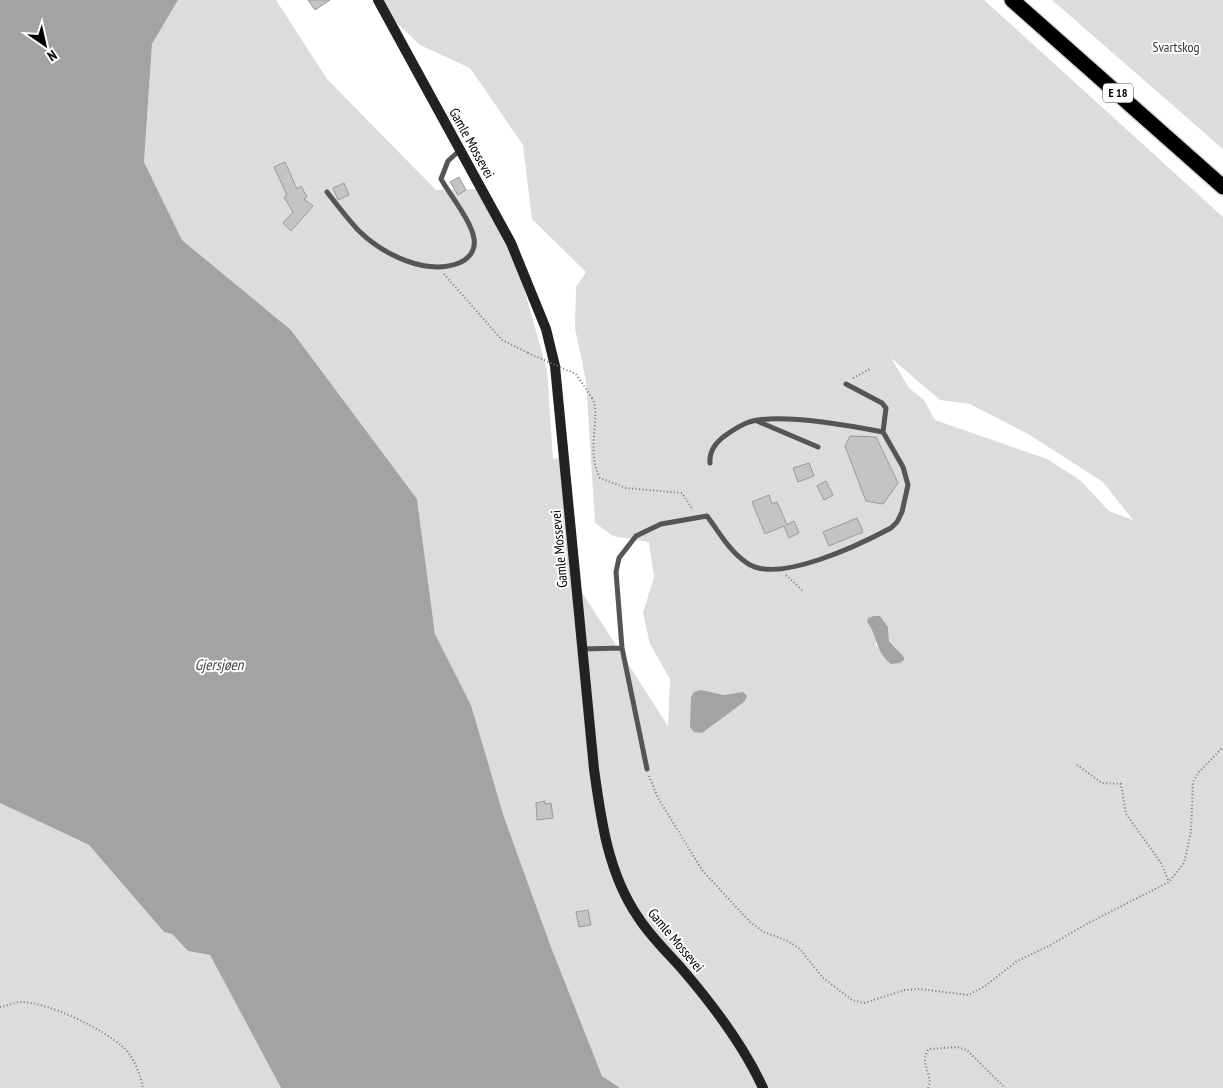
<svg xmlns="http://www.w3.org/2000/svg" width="1223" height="1088" font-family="'PT Sans Narrow',sans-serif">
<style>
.green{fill:#dcdcdc;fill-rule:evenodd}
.water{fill:#a3a3a3}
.building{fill:#c4c4c4;stroke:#999}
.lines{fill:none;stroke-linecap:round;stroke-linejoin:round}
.highway-casing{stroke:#dbdbdb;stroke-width:18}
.path{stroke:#777;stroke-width:2;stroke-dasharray:1 2.5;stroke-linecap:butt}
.lane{stroke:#555;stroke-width:5}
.secondary{stroke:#222;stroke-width:10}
.highway{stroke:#000;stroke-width:15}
.path-bridge{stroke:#777;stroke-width:2;stroke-dasharray:1 2.5;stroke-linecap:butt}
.labels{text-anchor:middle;stroke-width:4;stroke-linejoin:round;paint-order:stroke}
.shield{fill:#fff;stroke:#4c4c4c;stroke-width:1}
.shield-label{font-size:12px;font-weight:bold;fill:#000}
.park-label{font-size:14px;fill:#333;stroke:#fff}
.street-label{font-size:14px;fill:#000;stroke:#fff}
.water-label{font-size:15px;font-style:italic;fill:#444;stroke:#fff}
</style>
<rect width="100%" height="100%" fill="#fff"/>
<path class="green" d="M 178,0 L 276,0 L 327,79 L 436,190 L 482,189 L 511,243 L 547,370 L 553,459 L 564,456 L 576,583 L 668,726 L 670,679 L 650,644 L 643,613 L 654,577 L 649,542 L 613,536 L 595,523 L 586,381 L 575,328 L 576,287 L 586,272 L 532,219 L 523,145 L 470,68 L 420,45 L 373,0 L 984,0 L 1223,217 L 1223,1088 L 620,1088 L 602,1076 L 551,947 L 504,817 L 471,705 L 435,634 L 417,499 L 291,330 L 182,240 L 144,162 L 152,44 ZM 891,358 L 940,400 L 970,404 L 1028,434 L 1103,482 L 1133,520 L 1109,511 L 1080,480 L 1047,459 L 935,420 L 924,400 L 909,388 ZM 867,622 L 888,627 L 889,640 L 904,657 L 876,646 L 876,635 Z
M 1052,0 L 1223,0 L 1223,149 Z
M 0,803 L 89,845 L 164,932 L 172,934 L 188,951 L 210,955 L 281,1088 L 0,1088 Z"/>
<path class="water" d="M 0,0 L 178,0 L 152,44 L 144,162 L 182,240 L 291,330 L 417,499 L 435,634 L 471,705 L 504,817 L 551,947 L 602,1076 L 620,1088 L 281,1088 L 210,955 L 188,951 L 172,934 L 164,932 L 89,845 L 0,803 Z
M 874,616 L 880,616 L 888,627 L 889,641 L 904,657 L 904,660 L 900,663 L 891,664 C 874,650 879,638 867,622 L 868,618 Z
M 701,690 L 724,695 L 743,692 L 747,696 L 744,702 L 702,733 L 694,732 L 690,727 L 691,697 L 694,692 Z"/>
<path class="building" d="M 308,0 L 330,0 L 315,10 Z
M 285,162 L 297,189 L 301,186 L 307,197 L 304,199 L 313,206 L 291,231 L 283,223 L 293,212 L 284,197 L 287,195 L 274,167 Z
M 459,177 L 466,190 L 458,195 L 450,182 Z
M 344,183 L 349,195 L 338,200 L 333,188 Z
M 850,436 L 876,437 L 898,483 L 883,504 L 866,501 L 845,446 Z
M 809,463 L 814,476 L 798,482 L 793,468 Z
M 826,481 L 833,495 L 824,500 L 817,486 Z
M 769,495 L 772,504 L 777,502 L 787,525 L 794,521 L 799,533 L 789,538 L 784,526 L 765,534 L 752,502 Z
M 857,518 L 863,532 L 829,546 L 823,532 Z
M 545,801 L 545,804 L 551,803 L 553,818 L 537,820 L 536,803 Z
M 588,910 L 591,925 L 579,927 L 576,912 Z"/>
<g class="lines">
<defs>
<path id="highway" d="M 1012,0 L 1223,187"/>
</defs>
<use href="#highway" class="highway-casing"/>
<path class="path" d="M 444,274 L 502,340 L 528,353
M 853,378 L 870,369
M 592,398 C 602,417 585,449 600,478 L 626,488 L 682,493 L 693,510
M 786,575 L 803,591
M 1077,765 L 1102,783 L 1121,784 L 1126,814 L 1161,863 L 1169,882
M 649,776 L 658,798 L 702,870 L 750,922 L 764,932 L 788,941 L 800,949 L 822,977 L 852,1000 L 864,1003 L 905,990 L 920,989 L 968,995 L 985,986 L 1017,961 L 1049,946 L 1090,922 L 1169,882 L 1184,863 L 1191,832 L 1193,782 L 1199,772 L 1223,747
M 0,1007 C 7,1006 15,1002 22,1002 C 50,1003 103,1029 123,1047 C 134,1057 140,1074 143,1088
M 928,1088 L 930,1083 C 929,1071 920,1059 929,1049 L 957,1047 L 967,1050 L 1005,1088"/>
<path class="lane" d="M 327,192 C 337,205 347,218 358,230 C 382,254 426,276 459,263 C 469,259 476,250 474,239 C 472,222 450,195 441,179 L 448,161 L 460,150
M 757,421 L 818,447
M 710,463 C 709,451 716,442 726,435 C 733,430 741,425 749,422 C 778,413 852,426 883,432
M 583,649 L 622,648
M 647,769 L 622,648 L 616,572 L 619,558 L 636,536 L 661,524 L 707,516 C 719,532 730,552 747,563 C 777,585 861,544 891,528 L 897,522 L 902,512 L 908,485 L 903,467 L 883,432 L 886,408 L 882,403 L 846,384"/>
<path class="secondary" d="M 378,0 L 511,243 L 546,329 L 555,366 L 594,769 C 601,820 608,873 638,917 C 650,936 667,952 682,969 C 713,1005 743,1044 763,1088"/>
<use href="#highway" class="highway"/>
<path class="path-bridge" d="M 528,353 L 576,374 L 592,398"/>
</g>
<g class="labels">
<rect class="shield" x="1103" y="83.5" width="30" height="19" rx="4"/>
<g class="shield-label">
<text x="1118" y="97">E 18</text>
</g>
<g class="park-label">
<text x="1176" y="52">Svartskog</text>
</g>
<g class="street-label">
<text transform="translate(472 143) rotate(61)" y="5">Gamle Mossevei</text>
<text transform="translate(559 549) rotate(-95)" y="5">Gamle Mossevei</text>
<text transform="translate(676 940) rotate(50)" y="5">Gamle Mossevei</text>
</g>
<g class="water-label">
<text x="219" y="670">Gjersjøen</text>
</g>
</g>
<g transform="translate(45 45) rotate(146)" stroke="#ffffff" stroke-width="4" paint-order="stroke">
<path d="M0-4L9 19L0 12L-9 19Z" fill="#000000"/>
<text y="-8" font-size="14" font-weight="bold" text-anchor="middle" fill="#000000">N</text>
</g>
</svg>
